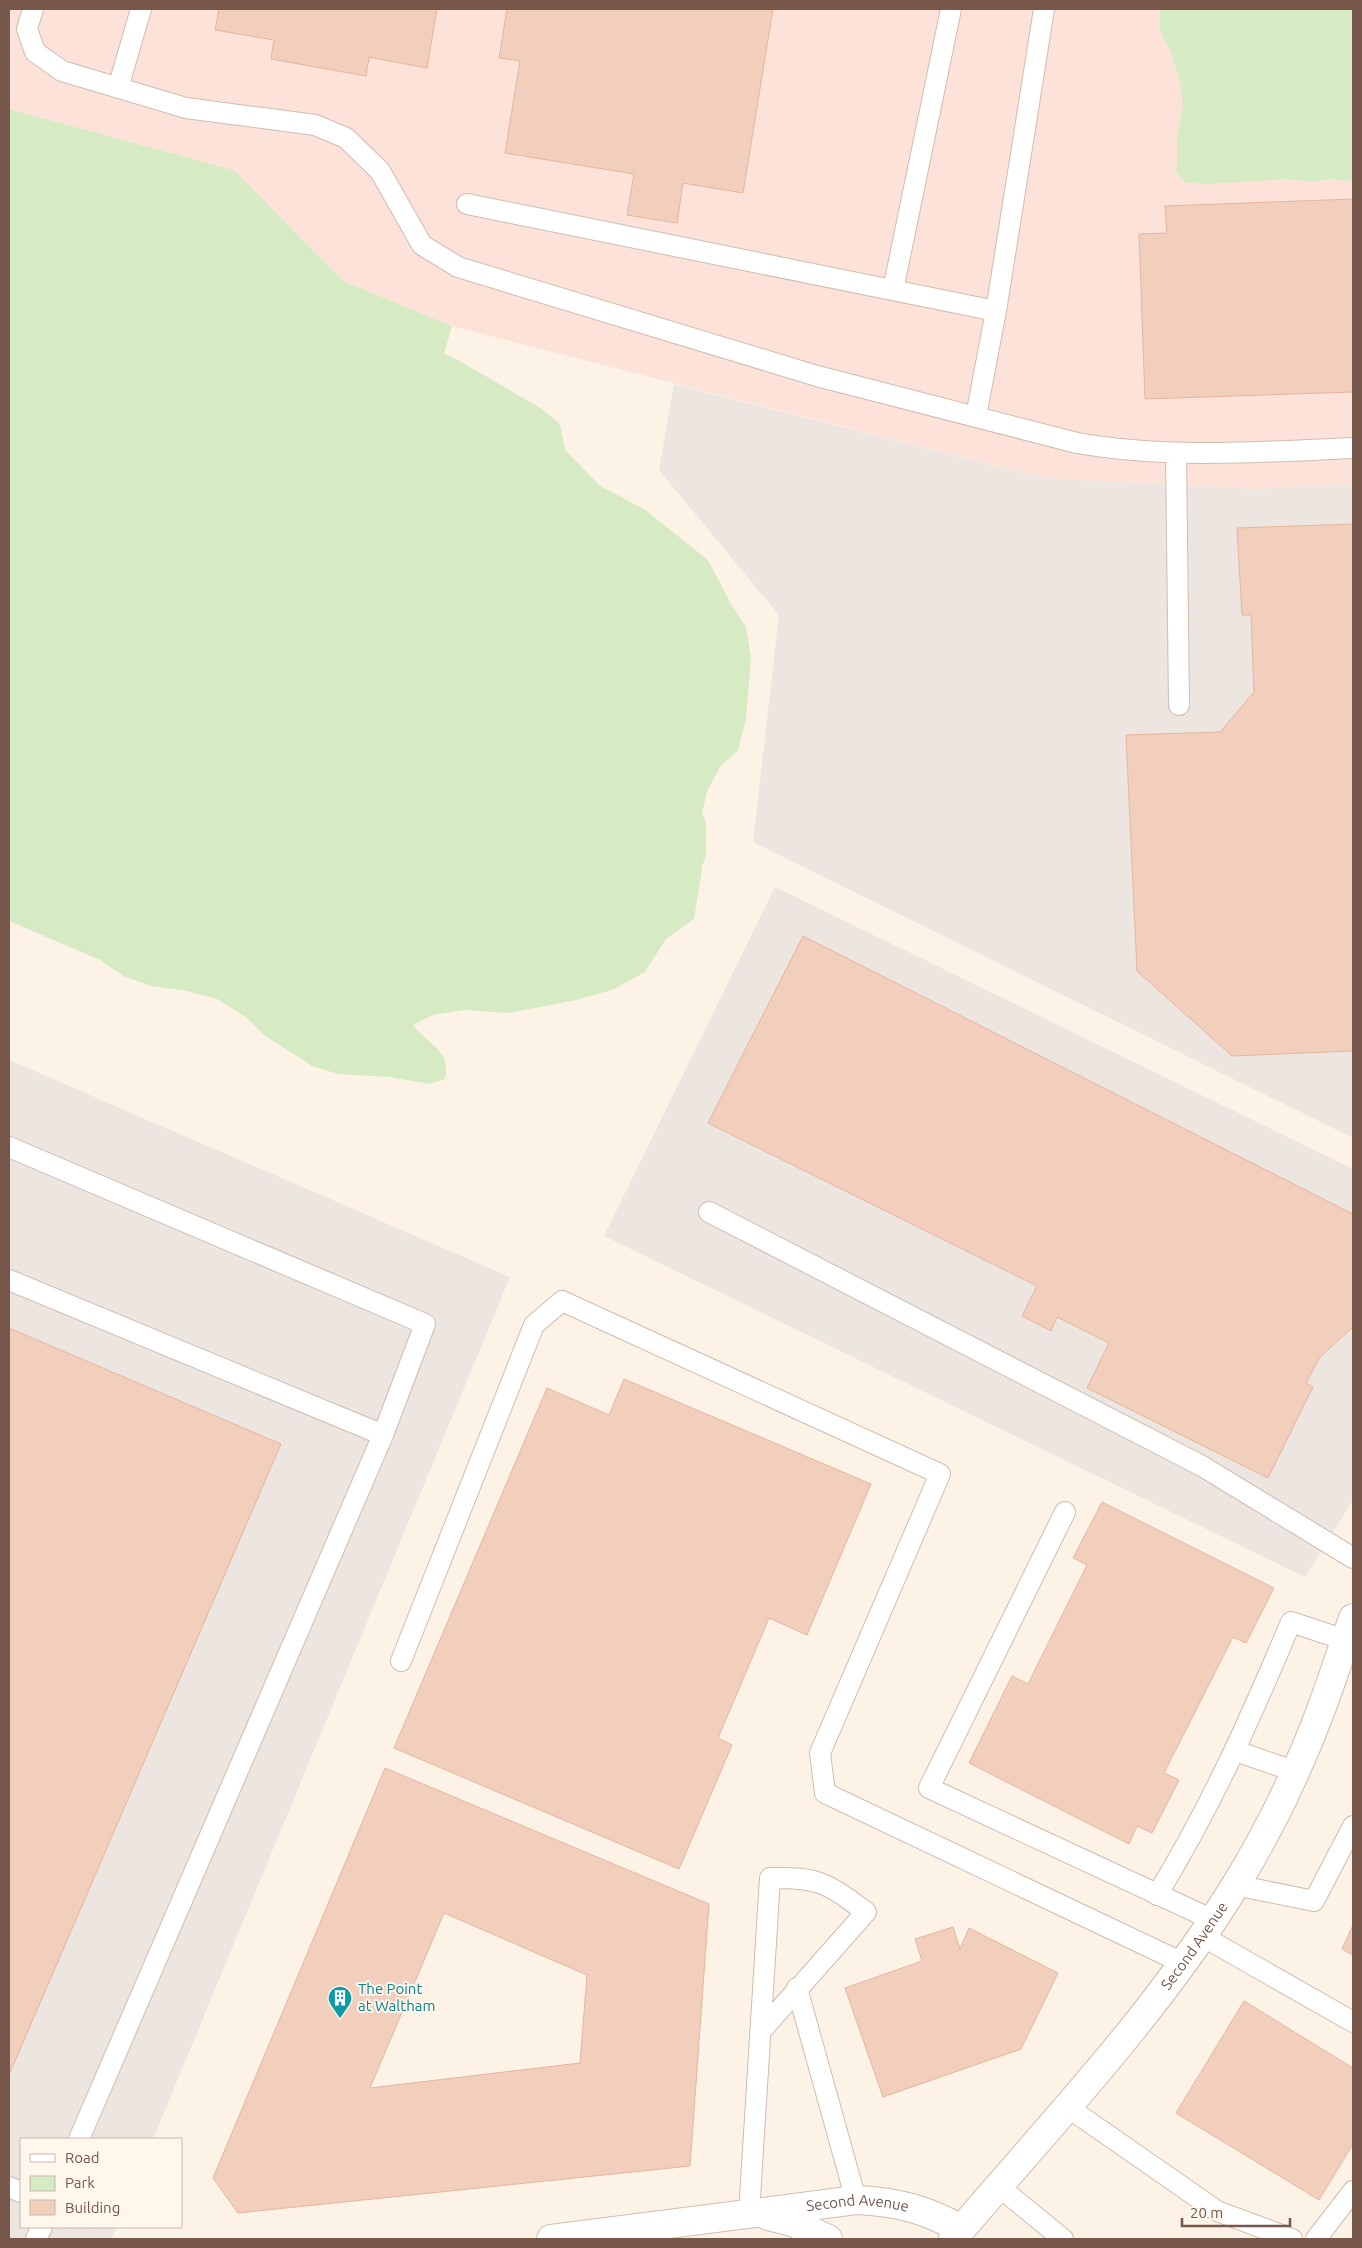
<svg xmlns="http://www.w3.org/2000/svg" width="1362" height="2248" font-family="Ubuntu,sans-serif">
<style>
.commercial{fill:#fde2da}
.industrial{fill:#ede5e0}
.green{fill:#d6ebc4}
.building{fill:#f2cfbd;stroke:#e5b59d;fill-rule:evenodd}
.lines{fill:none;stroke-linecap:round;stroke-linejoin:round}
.service-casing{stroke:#d1bcae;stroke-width:22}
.minor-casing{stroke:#d1bcae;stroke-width:30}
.tertiary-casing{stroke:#d1bcae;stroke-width:30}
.service{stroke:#fff;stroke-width:20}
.minor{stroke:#fff;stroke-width:28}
.tertiary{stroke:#fff;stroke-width:28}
.labels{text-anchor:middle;stroke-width:4;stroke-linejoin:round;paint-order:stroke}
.street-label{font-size:15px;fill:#76574a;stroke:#fff7ec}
.culture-label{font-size:15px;fill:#0d838f;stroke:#fff7ec;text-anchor:start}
</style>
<rect width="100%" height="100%" fill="#fdf2e6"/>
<path class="commercial" d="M 9,9 L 1353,9 L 1353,484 L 1255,489 L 1043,478 L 452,326 L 343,281 L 234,170 L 9,109 Z"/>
<path class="industrial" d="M 674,384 L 1043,478 L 1255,489 L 1353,484 L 1353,1138 L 753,842 L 779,615 L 659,470 Z
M 775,887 L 1353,1169 L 1353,1500 L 1305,1577 L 604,1236 Z
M 9,1060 L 510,1277 L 153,2139 L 21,2139 L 21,2227 L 117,2227 L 111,2239 L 9,2239 Z"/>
<path class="green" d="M 1160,9 L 1353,9 L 1353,181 L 1328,179 L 1313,182 L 1287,179 L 1208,184 L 1185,182 L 1174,170 L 1177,168 L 1177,138 L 1183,105 L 1180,82 L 1172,55 L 1160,30 Z
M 9,109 L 234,170 L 343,281 L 452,326 L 444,354 L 458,360 L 542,409 L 560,424 L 565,450 L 600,486 L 644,509 L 708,560 L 731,604 L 746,627 L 751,658 L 746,719 L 738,750 L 720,767 L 707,791 L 702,814 L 706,823 L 706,856 L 701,869 L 702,870 L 694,919 L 666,939 L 645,972 L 612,990 L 576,1000 L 509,1013 L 463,1010 L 433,1015 L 413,1025 C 428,1045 452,1050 445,1079 L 430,1084 L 389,1077 L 338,1074 L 312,1066 L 264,1035 L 246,1017 L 217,999 L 187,991 L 151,986 L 123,976 L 100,960 L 9,921 Z"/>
<path class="building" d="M 219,9 L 437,9 L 427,68 L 369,57 L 366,76 L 271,59 L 274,40 L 215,30 Z
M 507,9 L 773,9 L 743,193 L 683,183 L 677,223 L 627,215 L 634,174 L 505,153 L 520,61 L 499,58 Z
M 1353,199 L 1353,392 L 1145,399 L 1139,234 L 1167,233 L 1165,206 Z
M 1353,524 L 1353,1051 L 1232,1056 L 1137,971 L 1126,735 L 1220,732 L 1254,692 L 1251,615 L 1242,615 L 1237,528 Z
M 803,936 L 1353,1214 L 1353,1327 L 1320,1357 L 1306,1383 L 1313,1387 L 1268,1478 L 1087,1388 L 1109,1343 L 1057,1317 L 1051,1331 L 1022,1316 L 1037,1286 L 708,1123 Z
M 9,1328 L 281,1444 L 9,2075 Z
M 624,1379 L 871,1484 L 807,1635 L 769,1618 L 718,1738 L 732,1745 L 679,1869 L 394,1748 L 547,1388 L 609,1415 Z
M 1102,1502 L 1274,1588 L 1246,1643 L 1233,1637 L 1164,1773 L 1179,1780 L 1152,1833 L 1137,1826 L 1129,1844 L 969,1763 L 1012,1676 L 1028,1684 L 1087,1565 L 1073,1558 Z
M 385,1768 L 709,1904 L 690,2166 L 238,2213 L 213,2178 ZM 444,1913 L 587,1975 L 580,2063 L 370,2088 Z
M 1353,1925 L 1353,1955 L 1342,1949 Z
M 953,1927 L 960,1949 L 969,1928 L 1058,1973 L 1021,2049 L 883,2097 L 845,1988 L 922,1961 L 915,1939 Z
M 1244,2001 L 1353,2068 L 1353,2144 L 1319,2200 L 1176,2113 Z"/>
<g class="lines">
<defs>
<path id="service" d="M 33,9 L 27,29 L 35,52 L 62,71 L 186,108 L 315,125 L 346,138 L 380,171 L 422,245 L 458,267 L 817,376 L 1077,443 C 1169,459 1261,452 1353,448
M 118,88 L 141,9
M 467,204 L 996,311 L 976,416
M 893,290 L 951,9
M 996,311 L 1044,9
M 1176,453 L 1179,705
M 9,1147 L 425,1324 L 383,1435 L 79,2139
M 709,1212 L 1202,1466 L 1353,1558
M 9,1280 L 383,1435
M 1065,1512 L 929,1788 L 1213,1920
M 401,1661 L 534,1325 L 562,1301 L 940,1474 L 820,1753 L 825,1793 L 1183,1963
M 1236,1751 L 1296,1772
M 1235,1885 L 1314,1901 L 1353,1826
M 1157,1895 C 1212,1805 1250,1719 1291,1622 L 1345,1640
M 1202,1936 L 1353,2022
M 797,1988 L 856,2200
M 1066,2106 L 1217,2211 L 1292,2239
M 998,2186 L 1063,2239
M 9,2187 L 21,2192
M 749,2214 L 770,1878 C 819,1877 827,1883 866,1912 L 760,2032
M 36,2239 L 42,2227
M 1316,2239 L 1353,2191"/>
<g id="minor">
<path d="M 768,2216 L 792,2222 L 828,2239"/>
<path id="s1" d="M 551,2239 L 856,2200 C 898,2202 925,2209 961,2229"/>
</g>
<g id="tertiary">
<path id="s2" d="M 953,2239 C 1050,2125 1156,2014 1235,1886 C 1270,1829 1299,1769 1322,1707 C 1333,1677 1343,1647 1353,1618"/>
</g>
</defs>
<use href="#service" class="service-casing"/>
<use href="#minor" class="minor-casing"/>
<use href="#tertiary" class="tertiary-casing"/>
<use href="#service" class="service"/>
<use href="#minor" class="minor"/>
<use href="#tertiary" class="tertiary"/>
</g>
<defs>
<symbol id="building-pin" viewBox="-11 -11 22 30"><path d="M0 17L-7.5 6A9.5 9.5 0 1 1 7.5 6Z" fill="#0f9aa8" stroke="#fff7ec"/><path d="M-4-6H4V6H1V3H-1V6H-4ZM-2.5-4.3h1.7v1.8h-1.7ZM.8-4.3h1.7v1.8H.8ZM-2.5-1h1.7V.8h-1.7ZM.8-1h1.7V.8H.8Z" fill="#fff"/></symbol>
</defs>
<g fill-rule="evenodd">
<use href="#building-pin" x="326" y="1984" width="28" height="38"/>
</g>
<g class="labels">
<g class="street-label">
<text dy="5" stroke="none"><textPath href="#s2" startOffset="380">Second Avenue</textPath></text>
<text dy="5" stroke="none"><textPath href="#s1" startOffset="309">Second Avenue</textPath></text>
</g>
<g class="culture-label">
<text x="358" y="1994">The Point<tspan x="358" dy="17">at Waltham</tspan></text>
</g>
</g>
<rect width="1362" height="2248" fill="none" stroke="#76574a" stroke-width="20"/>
<rect x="20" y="2138" width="162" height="90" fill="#fff7ec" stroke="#c8b7ab"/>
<rect x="30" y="2154" width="25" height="8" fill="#ffffff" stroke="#c8b7ab"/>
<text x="65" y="2163" font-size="15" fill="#76574a">Road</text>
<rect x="30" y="2176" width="25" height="15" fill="#d6ebc4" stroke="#c8b7ab"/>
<text x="65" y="2188" font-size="15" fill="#76574a">Park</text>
<rect x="30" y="2200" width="25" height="15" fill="#f2cfbd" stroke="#c8b7ab"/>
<text x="65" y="2213" font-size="15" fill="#76574a">Building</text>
<path d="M1182 2218v8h108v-8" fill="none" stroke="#76574a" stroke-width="2.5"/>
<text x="1190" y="2218" font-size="15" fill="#76574a" stroke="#fff7ec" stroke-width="4" paint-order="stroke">20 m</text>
</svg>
